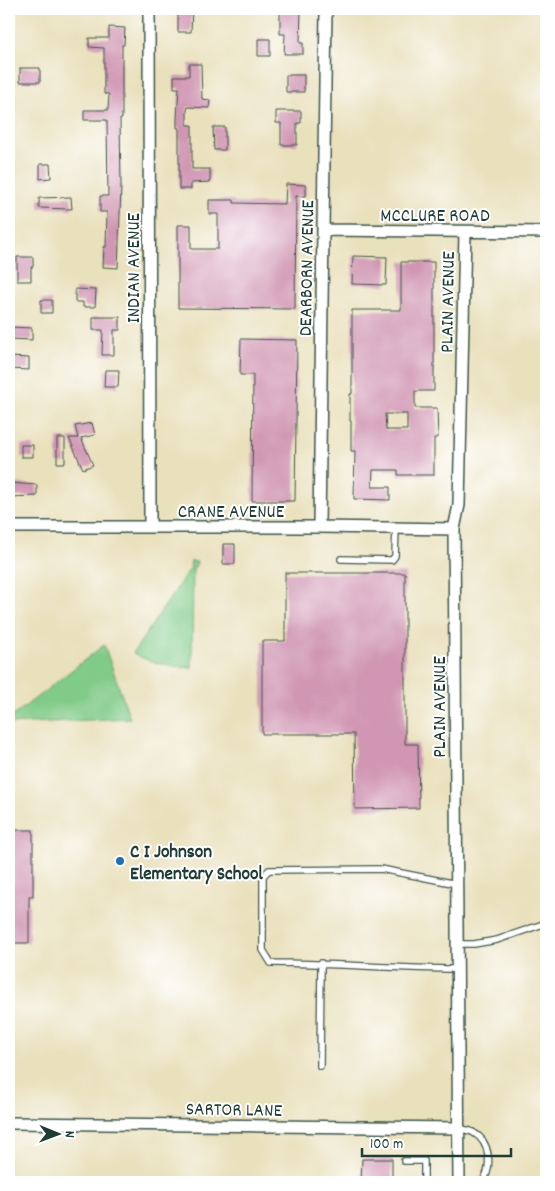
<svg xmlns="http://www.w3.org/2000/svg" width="555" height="1191" font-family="Dekko,sans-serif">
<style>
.green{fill:#81cb88;stroke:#50845e}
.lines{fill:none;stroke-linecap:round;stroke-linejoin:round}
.stream{stroke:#5bc8d2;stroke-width:3}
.building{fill:#d096b3;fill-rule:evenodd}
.service-casing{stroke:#3d5548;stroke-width:8}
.minor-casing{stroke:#3d5548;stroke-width:14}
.service{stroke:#fff;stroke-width:5.5}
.minor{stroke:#fff;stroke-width:11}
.poi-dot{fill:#1f6fb2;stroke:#fff;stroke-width:2}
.labels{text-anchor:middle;stroke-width:4;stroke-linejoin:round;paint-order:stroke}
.street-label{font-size:19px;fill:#1f3d34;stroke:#fff}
.poi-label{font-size:19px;font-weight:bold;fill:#1f3d34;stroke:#fff;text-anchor:start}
</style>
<rect width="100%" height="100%" fill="#fff"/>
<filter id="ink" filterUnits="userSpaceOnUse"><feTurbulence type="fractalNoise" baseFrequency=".02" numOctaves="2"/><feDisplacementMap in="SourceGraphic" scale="10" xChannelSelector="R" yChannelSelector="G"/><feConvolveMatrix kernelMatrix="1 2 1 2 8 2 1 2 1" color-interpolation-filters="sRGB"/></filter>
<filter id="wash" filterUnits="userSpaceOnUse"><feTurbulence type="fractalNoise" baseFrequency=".0096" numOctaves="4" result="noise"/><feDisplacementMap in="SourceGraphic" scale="20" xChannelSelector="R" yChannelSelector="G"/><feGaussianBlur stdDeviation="1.12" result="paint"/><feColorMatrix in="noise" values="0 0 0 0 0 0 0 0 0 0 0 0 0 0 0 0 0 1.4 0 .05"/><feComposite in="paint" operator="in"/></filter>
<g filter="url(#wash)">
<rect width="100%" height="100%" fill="#e9e0bc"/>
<path class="green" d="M 191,561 L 197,562 L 195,567 L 193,567 L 192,668 C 171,666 151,664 133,653 L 191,567 L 190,566 Z
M 104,645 L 130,718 L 9,724 L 9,719 Z"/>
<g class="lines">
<path class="stream" d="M 541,9 L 546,48"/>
</g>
<g id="blocks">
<path class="building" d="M 178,9 L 192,9 L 191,32 L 178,32 Z
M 280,9 L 301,9 L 300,43 L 303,43 L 303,54 L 284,54 L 285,34 L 280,34 Z
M 109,27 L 125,28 L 124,45 L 122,45 L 122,119 L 120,119 L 121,187 L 118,268 L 103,267 L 104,247 L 106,247 L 107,212 L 100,212 L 100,196 L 108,196 L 107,120 L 84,120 L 84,110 L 108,110 L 109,94 L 104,94 L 104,48 L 89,47 L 89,38 L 109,38 Z
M 258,39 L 270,39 L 270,56 L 258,56 Z
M 189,64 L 201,64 L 202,99 L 210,100 L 209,108 L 188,107 L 187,110 L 187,125 L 192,125 L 192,169 L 210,169 L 210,182 L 191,183 L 191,189 L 179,189 L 179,128 L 177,128 L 177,118 L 179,88 L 174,88 L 174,76 L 189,76 Z
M 20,68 L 40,68 L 40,82 L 20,82 Z
M 286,75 L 304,75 L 304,92 L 286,92 Z
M 276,111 L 301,111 L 301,123 L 297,123 L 297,145 L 281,145 L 281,123 L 276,123 Z
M 213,127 L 225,127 L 225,150 L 214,150 Z
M 40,164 L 50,164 L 51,178 L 40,179 Z
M 286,184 L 306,185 L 306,196 L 296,196 L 295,309 L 178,308 L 178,225 L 191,225 L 191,249 L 218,249 L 218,214 L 209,214 L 209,200 L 234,200 L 234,203 L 285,204 Z
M 71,197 L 72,209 L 39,208 L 39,198 Z
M 353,256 L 387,257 L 386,285 L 352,284 Z
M 17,257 L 33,257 L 33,267 L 31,267 L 31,281 L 17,281 Z
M 401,262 L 434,262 L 434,391 L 415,391 L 415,408 L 437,408 L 438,438 L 434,438 L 434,475 L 398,475 L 398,470 L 373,470 L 372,487 L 390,487 L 390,500 L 354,499 L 355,451 L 351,451 L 351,421 L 350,421 L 350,394 L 352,394 L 352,310 L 401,310 ZM 385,414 L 407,414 L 407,430 L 386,430 Z
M 75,289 L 96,290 L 95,307 L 83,307 L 83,302 L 75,302 Z
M 41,300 L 52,300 L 52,313 L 41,313 Z
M 93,317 L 120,317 L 120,330 L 114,330 L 114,355 L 102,355 L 103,330 L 93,330 Z
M 9,327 L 32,328 L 32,340 L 9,339 Z
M 241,339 L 297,340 L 295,501 L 252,501 L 253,375 L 240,375 Z
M 9,357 L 29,358 L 29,370 L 9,369 Z
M 105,370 L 119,370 L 118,387 L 104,387 Z
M 92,423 L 95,435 L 81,438 L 93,465 L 83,469 L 69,438 L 78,438 L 75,426 Z
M 57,438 L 65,438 L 65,463 L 57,463 Z
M 21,445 L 33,445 L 33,457 L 21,457 Z
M 9,483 L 37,485 L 37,496 L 9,497 Z
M 223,544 L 235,544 L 235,564 L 223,564 Z
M 285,573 L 405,573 L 405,744 L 418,744 L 419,808 L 355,809 L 354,734 L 262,734 L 262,641 L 285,641 Z
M 9,830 L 33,830 L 33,896 L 29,896 L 29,943 L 9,943 Z
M 362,1159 L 392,1159 L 392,1182 L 361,1182 Z"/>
</g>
</g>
<g filter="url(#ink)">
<use href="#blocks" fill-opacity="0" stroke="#3d5548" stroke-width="1"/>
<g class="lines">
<defs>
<path id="service" d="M 341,559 L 392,560 L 395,556 L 396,528
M 457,944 L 474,944 L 497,940 L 546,923
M 456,969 C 395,969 333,963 271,963 L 263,950 L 263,876 L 269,870 L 381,869 L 457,884
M 320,1066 L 321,963
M 459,1128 C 464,1130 470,1130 474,1133 C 490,1142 493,1168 482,1182
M 404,1161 L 424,1161 L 424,1182"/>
<path id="minor" d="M 149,9 L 150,527
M 323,230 L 546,232
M 9,527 L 319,527 L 454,529
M 319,527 L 326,9
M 9,1123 L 459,1128
M 459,1182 L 454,529 L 459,505 L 465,232"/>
</defs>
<use href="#service" class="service-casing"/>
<use href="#minor" class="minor-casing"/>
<use href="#service" class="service"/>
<use href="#minor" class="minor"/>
</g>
</g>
<circle class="poi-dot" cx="120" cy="861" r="5"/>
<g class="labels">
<g class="street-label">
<text x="435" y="221">MCCLURE ROAD</text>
<text transform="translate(132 268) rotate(-90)" y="7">INDIAN AVENUE</text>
<text transform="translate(305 268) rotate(-89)" y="7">DEARBORN AVENUE</text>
<text transform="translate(446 302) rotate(-89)" y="7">PLAIN AVENUE</text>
<text x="231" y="517">CRANE AVENUE</text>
<text transform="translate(438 707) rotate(-90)" y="7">PLAIN AVENUE</text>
<text transform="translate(234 1108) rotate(1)" y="7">SARTOR LANE</text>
</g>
<g class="poi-label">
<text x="130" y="857">C I Johnson<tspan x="130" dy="22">Elementary School</tspan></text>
</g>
</g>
<rect width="555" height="1191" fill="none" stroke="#fff" stroke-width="30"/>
<g transform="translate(58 1134) rotate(91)" stroke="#ffffff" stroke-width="4" paint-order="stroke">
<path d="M0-4L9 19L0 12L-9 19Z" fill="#1f3d34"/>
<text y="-8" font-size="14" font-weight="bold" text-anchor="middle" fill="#1f3d34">N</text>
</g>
<path d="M362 1148v8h149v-8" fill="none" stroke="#1f3d34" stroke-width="2.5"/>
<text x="370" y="1148" font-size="15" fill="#1f3d34" stroke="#ffffff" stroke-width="4" paint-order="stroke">100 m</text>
</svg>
